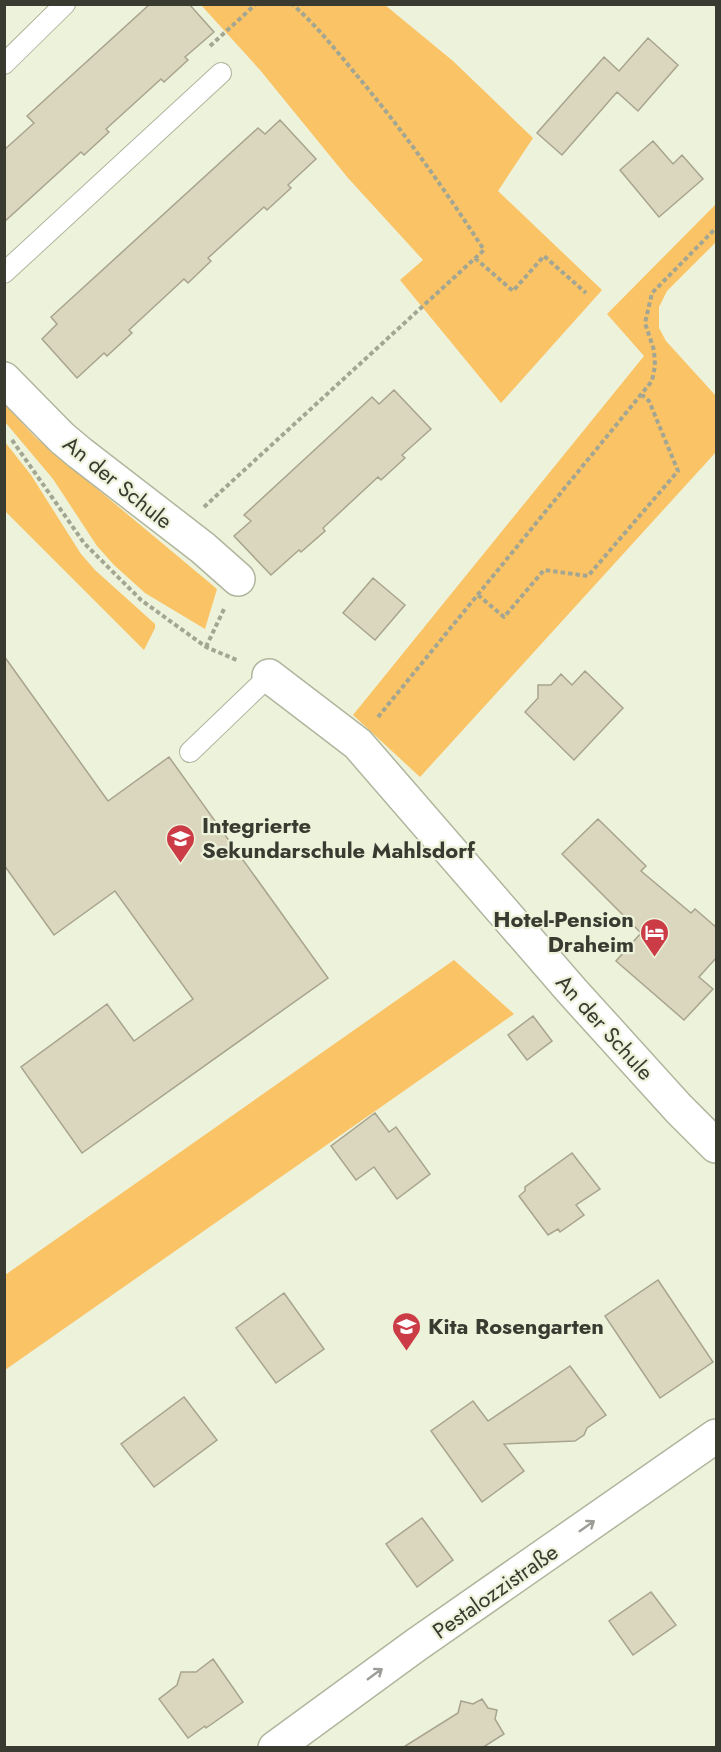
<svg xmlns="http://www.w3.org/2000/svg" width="721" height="1752" font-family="Jost,sans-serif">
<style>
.green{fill:#fac366}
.building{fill:#dbd6be;stroke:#a8a48d;stroke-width:1.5}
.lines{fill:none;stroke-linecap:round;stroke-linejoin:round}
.lane-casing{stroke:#b0b59e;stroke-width:22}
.street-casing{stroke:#b0b59e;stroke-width:36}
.path{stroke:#a2a693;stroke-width:4;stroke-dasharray:4.5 3;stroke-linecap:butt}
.lane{stroke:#fff;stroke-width:20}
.street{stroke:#fff;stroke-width:33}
.tram{stroke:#535549;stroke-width:1.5}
.oneway{stroke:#9c9d98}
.labels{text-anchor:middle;stroke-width:4.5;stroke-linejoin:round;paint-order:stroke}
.street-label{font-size:22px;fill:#393b31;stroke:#edf2da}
.poi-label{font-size:22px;font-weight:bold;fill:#393b31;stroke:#edf2da;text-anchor:start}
</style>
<rect width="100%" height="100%" fill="#edf2da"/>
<path class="green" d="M 201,5 L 385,5 L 453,61 L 533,138 L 498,191 L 602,290 L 501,403 L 400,280 L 423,260 L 348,178 L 260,70 Z
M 716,204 L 716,242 L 667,291 L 659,307 L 659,328 L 666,341 L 716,396 L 716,452 L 420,777 L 353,715 L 644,356 L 607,314 Z
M 4,404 L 5,404 L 35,437 L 217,589 L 205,629 L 145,593 L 114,565 L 97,546 L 53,479 L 5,422 Z
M 5,442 L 31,475 L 81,554 L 95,570 L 155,624 L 155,628 L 144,650 L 5,511 Z
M 454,960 L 514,1014 L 5,1370 L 5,1275 Z"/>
<path class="building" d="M 150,4 L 189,4 L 214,32 L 185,57 L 188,60 L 164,82 L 161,79 L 106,129 L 109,132 L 84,155 L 81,152 L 4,222 L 4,150 L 34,123 L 27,116 Z
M 648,38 L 678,65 L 638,111 L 617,92 L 562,155 L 537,133 L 604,57 L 619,71 Z
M 280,120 L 316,159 L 288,185 L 291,188 L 267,210 L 264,207 L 208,258 L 211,261 L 188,283 L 184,279 L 129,330 L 132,333 L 107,356 L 104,353 L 77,378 L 42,339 L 57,324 L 51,317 L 258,128 L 265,134 Z
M 653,141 L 673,164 L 682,155 L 703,179 L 659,217 L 620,170 Z
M 394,390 L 431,429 L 402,455 L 405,458 L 381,480 L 378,477 L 323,528 L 325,531 L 301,552 L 299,550 L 271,575 L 234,536 L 251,521 L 244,515 L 372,397 L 379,404 Z
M 373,578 L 405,605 L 375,640 L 343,613 Z
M 4,656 L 108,801 L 169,757 L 328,978 L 82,1153 L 21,1067 L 107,1004 L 134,1041 L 193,999 L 115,891 L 54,935 L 4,865 Z
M 585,671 L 623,708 L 574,760 L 525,712 L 538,698 L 538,685 L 551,685 L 561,674 L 572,685 Z
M 598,819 L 646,866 L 641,871 L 691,913 L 695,909 L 717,928 L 717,957 L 699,977 L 713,989 L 684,1020 L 616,961 L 641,933 L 562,854 Z
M 533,1016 L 552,1041 L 527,1060 L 508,1035 Z
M 375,1113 L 389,1132 L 396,1127 L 430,1174 L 397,1199 L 374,1167 L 356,1180 L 331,1146 Z
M 572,1153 L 600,1189 L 576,1205 L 584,1215 L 560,1232 L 558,1229 L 548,1235 L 519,1196 L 525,1191 L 525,1187 Z
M 658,1280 L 713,1362 L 660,1398 L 605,1316 Z
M 284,1293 L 324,1349 L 276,1383 L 236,1328 Z
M 570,1366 L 606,1415 L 587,1428 L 584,1435 L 575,1441 L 504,1444 L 524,1471 L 482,1502 L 431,1431 L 473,1401 L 488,1421 Z
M 184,1397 L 217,1440 L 154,1487 L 121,1444 Z
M 422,1518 L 453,1560 L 417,1587 L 386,1544 Z
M 651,1592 L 676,1625 L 633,1655 L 609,1621 Z
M 213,1659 L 243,1702 L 206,1728 L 205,1726 L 188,1738 L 159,1699 L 177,1685 L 181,1672 L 196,1672 Z
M 482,1699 L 488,1708 L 497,1710 L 495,1719 L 504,1734 L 482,1748 L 402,1748 L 458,1713 L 461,1701 L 473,1704 Z"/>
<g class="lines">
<defs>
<path id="lane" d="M 4,64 L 65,4
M 4,273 L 221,73
M 190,752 L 269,676"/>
<path id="street" d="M 4,379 L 62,438 L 80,453 L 203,548 L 238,579
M 269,676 L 358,744 L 572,991 L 679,1109 L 716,1146
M 275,1748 L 416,1645 L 716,1436"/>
</defs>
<use href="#lane" class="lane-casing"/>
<use href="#street" class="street-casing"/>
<path class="path" d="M 210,46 L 256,4
M 475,258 L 513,291 L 544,256 L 586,293
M 12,440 L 84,543 L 141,600 L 206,647 L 239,661
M 204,507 L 484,250 C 444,188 401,128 354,72 C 334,48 316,25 292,4
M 478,595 L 504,617 L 544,570 L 588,576 L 678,471 L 649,401 L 642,395
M 206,647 L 224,609
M 378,717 L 652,381 L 655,366 L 654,350 L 645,323 L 652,293 L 716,228"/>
<use href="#lane" class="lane"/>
<use href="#street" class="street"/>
<path class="tram" d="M 715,4 L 716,8"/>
</g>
<defs><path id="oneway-shaft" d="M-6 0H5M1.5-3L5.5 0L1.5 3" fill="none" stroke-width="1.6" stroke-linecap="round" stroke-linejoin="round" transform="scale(1.5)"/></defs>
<g class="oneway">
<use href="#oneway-shaft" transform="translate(587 1526) rotate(-35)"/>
<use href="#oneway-shaft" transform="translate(375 1674) rotate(-36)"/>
</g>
<defs>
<symbol id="school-pin" viewBox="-11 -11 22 30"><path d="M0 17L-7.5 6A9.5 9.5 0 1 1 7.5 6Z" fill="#cc3c46" stroke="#edf2da"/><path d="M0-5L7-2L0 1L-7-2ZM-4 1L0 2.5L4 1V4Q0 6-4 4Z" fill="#fff"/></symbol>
<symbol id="hotel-pin" viewBox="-11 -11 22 30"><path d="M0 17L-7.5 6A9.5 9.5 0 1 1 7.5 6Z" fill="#cc3c46" stroke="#edf2da"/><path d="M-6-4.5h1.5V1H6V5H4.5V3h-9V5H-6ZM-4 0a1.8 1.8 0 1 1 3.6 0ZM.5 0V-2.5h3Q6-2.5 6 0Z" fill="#fff"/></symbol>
</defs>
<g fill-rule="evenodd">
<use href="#school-pin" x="164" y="822" width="33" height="45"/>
<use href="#hotel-pin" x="638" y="916" width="33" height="45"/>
<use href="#school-pin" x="390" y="1310" width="33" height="45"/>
</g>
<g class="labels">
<g class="street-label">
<text transform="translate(118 482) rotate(39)" y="8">An der Schule</text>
<text transform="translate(605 1027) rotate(48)" y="8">An der Schule</text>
<text transform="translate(495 1591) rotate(-35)" y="8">Pestalozzistraße</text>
</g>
<g class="poi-label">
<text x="202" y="833">Integrierte<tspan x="202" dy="25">Sekundarschule Mahlsdorf</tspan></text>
<text x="634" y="927" text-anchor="end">Hotel-Pension<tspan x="634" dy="25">Draheim</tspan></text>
<text x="428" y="1334">Kita Rosengarten</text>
</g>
</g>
<rect width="721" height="1752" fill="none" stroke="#393b31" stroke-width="12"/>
</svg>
